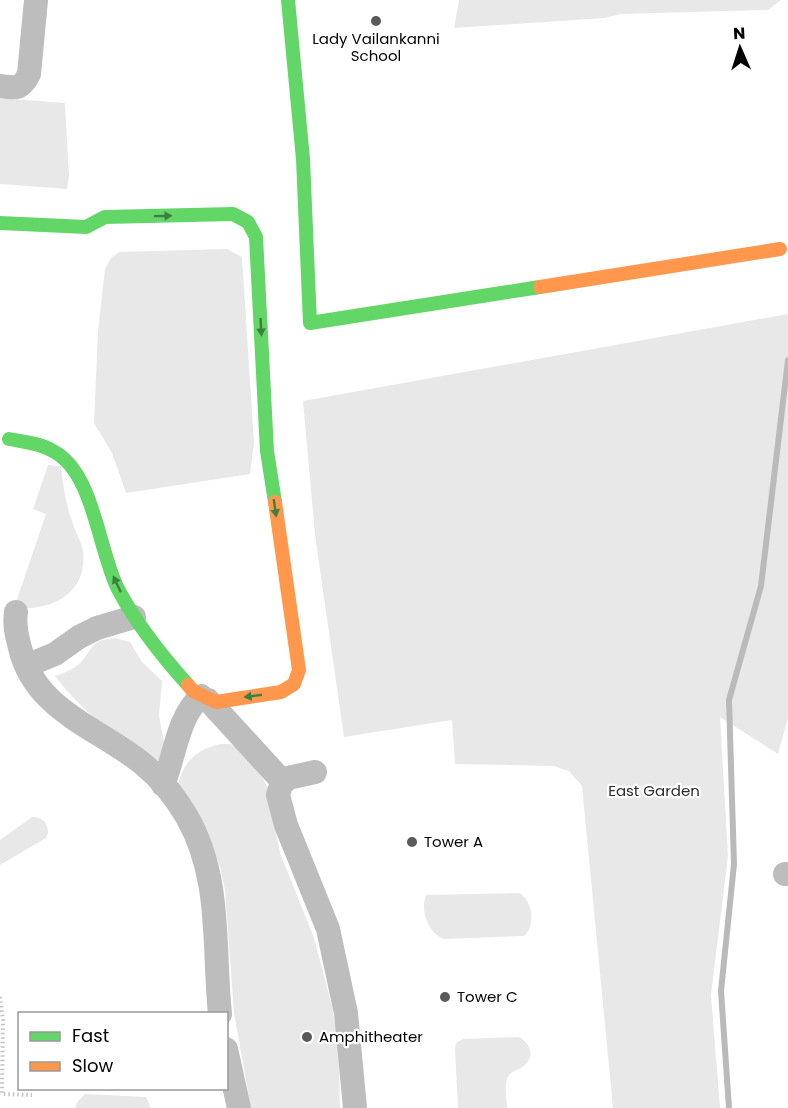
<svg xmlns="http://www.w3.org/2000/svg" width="788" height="1108" font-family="Poppins,sans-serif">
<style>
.green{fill:#e8e8e8}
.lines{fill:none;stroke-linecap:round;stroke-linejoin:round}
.stream{stroke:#bababa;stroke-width:6}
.path{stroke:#c2c2c2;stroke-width:4;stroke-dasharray:1.5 3;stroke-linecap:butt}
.street{stroke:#bdbdbd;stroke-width:24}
.fast{stroke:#63d668;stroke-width:14}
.slow{stroke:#ff974d;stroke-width:14}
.oneway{fill:#3b803e}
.poi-dot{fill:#595959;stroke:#fff;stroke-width:2}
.labels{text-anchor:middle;stroke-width:4.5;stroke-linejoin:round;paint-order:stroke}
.poi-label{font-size:15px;fill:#000;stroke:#fff;text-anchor:start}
.park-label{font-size:15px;fill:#2c2c2c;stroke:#fff}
</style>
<rect width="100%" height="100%" fill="#fff"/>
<path class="green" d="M 459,0 L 781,0 L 768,10 L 621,14 L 604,18 L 454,28 Z
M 0,98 L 65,103 L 69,177 L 67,189 L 0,184 Z
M 227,249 L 242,257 L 254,443 L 250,474 L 126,493 L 112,453 L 94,423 L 98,331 L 105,269 L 111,258 L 119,252 Z
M 788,314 L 788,718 L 778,754 L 720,717 L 728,856 L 711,995 L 720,1108 L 613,1108 L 582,786 L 569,771 L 554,766 L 455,764 L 452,720 L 344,737 L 315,535 L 303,401 Z
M 48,465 L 61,466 C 63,486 66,505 73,524 C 76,533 81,541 83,550 C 88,594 52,611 14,608 L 46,514 L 33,509 Z
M 115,638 L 130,642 L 142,662 L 162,681 L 159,716 L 166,752 L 162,764 C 118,736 87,718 55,676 C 65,673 74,669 81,662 C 94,647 91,640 115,638 Z
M 221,744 L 231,744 L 241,752 L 258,771 L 273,796 L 273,817 L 280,853 L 314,938 L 332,1006 L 338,1041 L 340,1108 L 251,1108 L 234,1013 L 225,890 L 220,867 L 203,822 L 178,784 C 184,761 198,748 221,744 Z
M 32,817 C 43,817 48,823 48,833 L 46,838 L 0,865 L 0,840 Z
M 519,893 C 533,900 536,926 524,936 L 444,939 C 428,933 420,911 426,895 Z
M 519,1037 C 530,1043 535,1056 525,1065 C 519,1071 510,1070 507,1079 C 504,1087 507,1099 507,1108 L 458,1108 L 455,1049 L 456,1043 L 463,1039 Z
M 85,1094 L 146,1097 L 151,1108 L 75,1108 L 78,1101 Z"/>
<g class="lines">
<path class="stream" d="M 729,1108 L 721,991 L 734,864 L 729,700 L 761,586 L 788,360"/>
<path class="path" d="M 0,997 L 3,1020 L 2,1094 L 32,1095"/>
<path class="street" d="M 0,86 C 16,88 21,90 29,74 L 36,0
M 16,612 C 14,625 17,636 20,648 C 35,711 99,728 143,764 C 160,778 176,798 187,817 C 222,878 213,947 220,1014
M 26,666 L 55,654 L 79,637 L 97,628 L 134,617
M 208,700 L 283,782
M 315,772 L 288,778 L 281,785 L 278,795 L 286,825 L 328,929 L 346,1013 L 355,1108
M 163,785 C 175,756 177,718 201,696
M 785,874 L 788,874
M 226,1049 L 239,1108"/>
<path class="fast" d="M 288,0 L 303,159 L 310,323 L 540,287
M 0,223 L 86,227 L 105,217 L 233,214 L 248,222 L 256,237 L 267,451 L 275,502
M 9,439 C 24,442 40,443 53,451 C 94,472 98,549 118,589 C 137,625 161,655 188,685"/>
<path class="slow" d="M 540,287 L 780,249
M 188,685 L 193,691 L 216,702 L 281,692 L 294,684 L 299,670 L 275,502"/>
</g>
<defs><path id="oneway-solid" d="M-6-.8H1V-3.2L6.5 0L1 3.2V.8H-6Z" transform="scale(1.5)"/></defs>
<g class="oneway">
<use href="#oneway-solid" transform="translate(163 216) rotate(-1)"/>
<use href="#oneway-solid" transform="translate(261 327) rotate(87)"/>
<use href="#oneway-solid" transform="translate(275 508) rotate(82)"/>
<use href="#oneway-solid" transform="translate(117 584) rotate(-115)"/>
<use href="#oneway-solid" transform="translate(253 696) rotate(172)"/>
</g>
<g class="poi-dot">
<circle cx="376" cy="21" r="6"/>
<circle cx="412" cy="842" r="6"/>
<circle cx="445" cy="997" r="6"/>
<circle cx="307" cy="1037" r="6"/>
</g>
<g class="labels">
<g class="poi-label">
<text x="376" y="44" text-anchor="middle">Lady Vailankanni<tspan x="376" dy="17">School</tspan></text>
<text x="424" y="847">Tower A</text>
<text x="457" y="1002">Tower C</text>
<text x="319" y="1042">Amphitheater</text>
</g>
<g class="park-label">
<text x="654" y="796">East Garden</text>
</g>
</g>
<rect x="18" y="1012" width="210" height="78" fill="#ffffff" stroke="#999999" stroke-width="1.5"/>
<rect x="30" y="1032" width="30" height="9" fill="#63d668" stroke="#999999" stroke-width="1.5"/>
<text x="72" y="1042" font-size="18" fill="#000000">Fast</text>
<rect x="30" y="1062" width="30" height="9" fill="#ff974d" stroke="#999999" stroke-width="1.5"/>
<text x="72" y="1072" font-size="18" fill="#000000">Slow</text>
<g transform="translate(740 48) rotate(357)" stroke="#ffffff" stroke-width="4.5" paint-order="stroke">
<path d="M0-4.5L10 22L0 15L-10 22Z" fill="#000000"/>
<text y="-9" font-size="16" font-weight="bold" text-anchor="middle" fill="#000000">N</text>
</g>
</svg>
